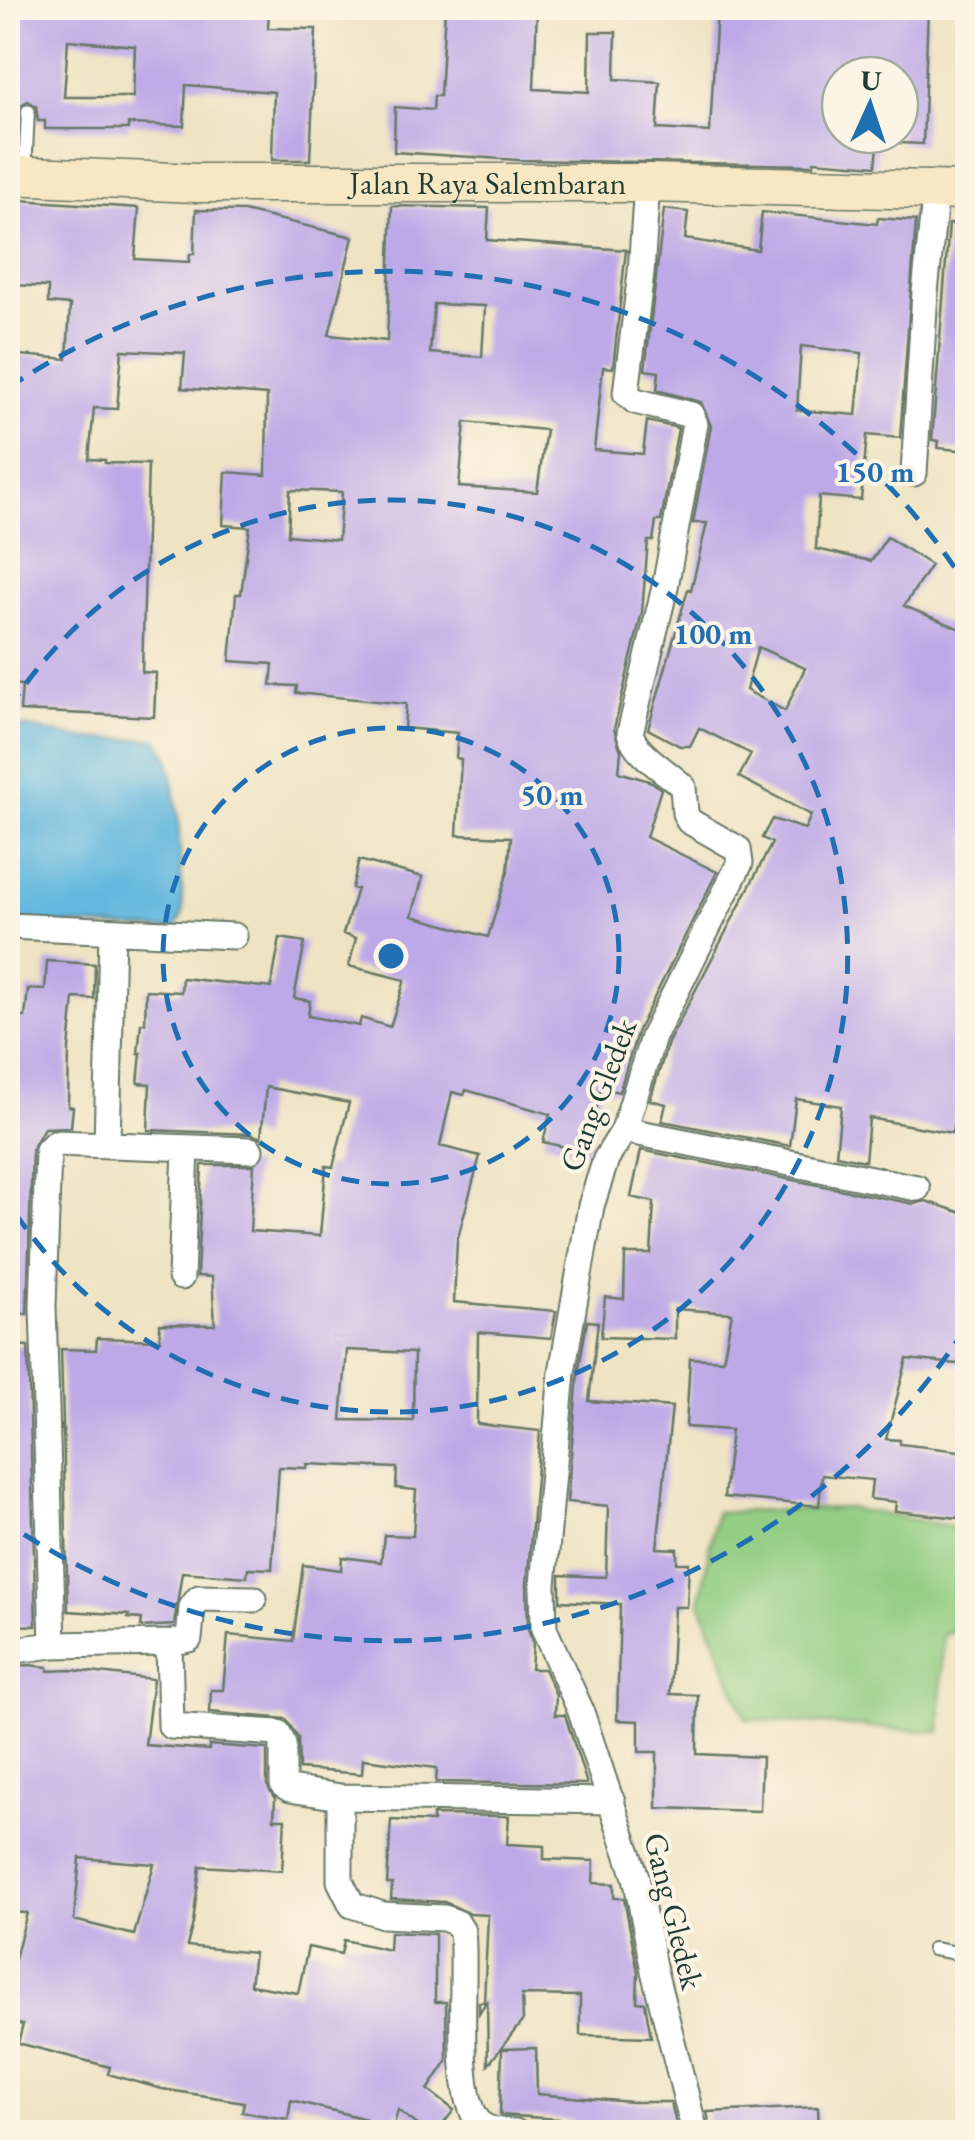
<svg xmlns="http://www.w3.org/2000/svg" width="975" height="2140" font-family="'EB Garamond',serif">
<style>
.green{fill:#93ce83;stroke:#59865c;stroke-width:2.5}
.water{fill:#63b8df;stroke:#417a8a;stroke-width:2.5}
.building{fill:#bda9e7;fill-rule:evenodd}
.lines{fill:none;stroke-linecap:round;stroke-linejoin:round}
.lane-casing{stroke:#677766;stroke-width:16}
.street-casing{stroke:#677766;stroke-width:29}
.secondary-casing{stroke:#677766;stroke-width:41}
.lane{stroke:#fff;stroke-width:12}
.street{stroke:#fff;stroke-width:25}
.secondary{stroke:#f8e7c3;stroke-width:38}
.ring{fill:none;stroke:#1f6fb2;stroke-width:5;stroke-dasharray:18 12}
.labels{text-anchor:middle;stroke-width:8;stroke-linejoin:round;paint-order:stroke}
.street-label{font-size:32px;fill:#1f3d34;stroke:#fcf5e5}
.centre{fill:#1f6fb2;stroke:#fcf5e5;stroke-width:5}
.ring-label{font-size:30px;text-anchor:middle;font-weight:bold;fill:#1f6fb2;stroke:#fcf5e5;stroke-width:8;stroke-linejoin:round;paint-order:stroke}
</style>
<rect width="100%" height="100%" fill="#fcf5e5"/>
<filter id="ink" filterUnits="userSpaceOnUse"><feTurbulence type="fractalNoise" baseFrequency=".01" numOctaves="2"/><feDisplacementMap in="SourceGraphic" scale="20" xChannelSelector="R" yChannelSelector="G"/><feConvolveMatrix kernelMatrix="1 2 1 2 8 2 1 2 1" color-interpolation-filters="sRGB"/></filter>
<filter id="wash" filterUnits="userSpaceOnUse"><feTurbulence type="fractalNoise" baseFrequency=".0048" numOctaves="4" result="noise"/><feDisplacementMap in="SourceGraphic" scale="40" xChannelSelector="R" yChannelSelector="G"/><feGaussianBlur stdDeviation="2.25" result="paint"/><feColorMatrix in="noise" values="0 0 0 0 0 0 0 0 0 0 0 0 0 0 0 0 0 1.4 0 .05"/><feComposite in="paint" operator="in"/></filter>
<g filter="url(#wash)">
<rect width="100%" height="100%" fill="#eee3c2"/>
<path class="green" d="M 848,1508 L 967,1529 L 967,1632 L 943,1633 L 940,1732 L 746,1719 L 700,1601 L 716,1512 Z"/>
<path class="water" d="M 8,727 L 23,727 L 87,739 L 157,739 L 169,759 L 178,814 L 183,913 L 175,930 L 8,922 Z"/>
<g id="blocks">
<path class="building" d="M 8,8 L 269,8 L 268,28 L 316,29 L 310,160 L 272,160 L 274,92 L 186,85 L 184,126 L 128,124 L 128,129 L 45,129 L 45,121 L 38,121 L 36,106 L 28,101 L 19,106 L 18,120 L 8,119 ZM 68,40 L 135,46 L 133,97 L 64,97 Z
M 445,8 L 537,8 L 534,89 L 589,92 L 590,32 L 616,32 L 615,79 L 660,82 L 657,129 L 710,132 L 717,8 L 885,15 L 886,8 L 928,8 L 923,144 L 900,143 L 900,75 L 840,75 L 840,135 L 879,135 L 876,166 L 814,161 L 813,165 L 518,160 L 394,152 L 395,107 L 433,110 L 434,96 L 440,96 Z
M 19,200 L 139,208 L 135,259 L 189,262 L 190,254 L 194,254 L 196,210 L 244,211 L 353,237 L 329,335 L 387,341 L 392,206 L 489,208 L 487,240 L 626,250 L 613,368 L 603,367 L 594,450 L 643,454 L 647,421 L 678,428 L 661,521 L 656,521 L 653,541 L 648,541 L 642,612 L 614,729 L 621,751 L 619,772 L 652,782 L 661,789 L 646,837 L 717,872 L 638,1030 L 619,1092 L 601,1088 L 587,1152 L 543,1142 L 550,1114 L 466,1090 L 464,1095 L 452,1092 L 440,1146 L 480,1156 L 457,1241 L 454,1302 L 556,1311 L 551,1338 L 478,1332 L 477,1424 L 540,1431 L 527,1584 L 528,1629 L 533,1644 L 531,1669 L 544,1669 L 556,1695 L 555,1715 L 565,1715 L 587,1784 L 436,1782 L 437,1768 L 363,1759 L 362,1774 L 299,1769 L 298,1738 L 286,1719 L 210,1712 L 211,1690 L 223,1690 L 228,1635 L 293,1641 L 303,1565 L 341,1570 L 342,1557 L 381,1562 L 384,1535 L 413,1536 L 416,1490 L 396,1488 L 397,1468 L 307,1464 L 307,1468 L 279,1467 L 272,1569 L 248,1568 L 247,1577 L 182,1572 L 174,1625 L 141,1627 L 142,1619 L 128,1618 L 129,1615 L 68,1611 L 61,1349 L 96,1350 L 97,1338 L 160,1340 L 160,1324 L 215,1325 L 212,1277 L 197,1276 L 202,1165 L 254,1165 L 250,1231 L 320,1236 L 326,1166 L 333,1167 L 349,1103 L 266,1087 L 261,1138 L 251,1134 L 148,1130 L 150,1084 L 138,1083 L 141,1053 L 138,1053 L 141,1023 L 145,1023 L 146,990 L 181,992 L 182,978 L 271,988 L 280,938 L 305,942 L 294,998 L 310,1001 L 308,1016 L 359,1026 L 361,1018 L 390,1027 L 405,980 L 349,966 L 356,938 L 343,934 L 357,889 L 352,888 L 359,860 L 423,877 L 412,916 L 488,937 L 508,871 L 511,837 L 457,835 L 461,759 L 456,758 L 458,733 L 404,728 L 406,704 L 296,693 L 297,686 L 271,685 L 273,664 L 230,661 L 236,594 L 241,594 L 250,527 L 223,525 L 226,472 L 266,475 L 267,395 L 182,388 L 185,353 L 122,350 L 117,409 L 94,408 L 89,459 L 105,460 L 105,463 L 148,464 L 142,672 L 156,673 L 154,717 L 20,711 L 22,685 L 8,684 L 8,354 L 67,359 L 70,305 L 48,303 L 48,287 L 14,285 ZM 434,304 L 485,306 L 482,357 L 430,353 ZM 465,422 L 546,430 L 537,492 L 459,487 ZM 290,490 L 342,492 L 338,540 L 288,535 ZM 347,1350 L 414,1353 L 413,1421 L 341,1420 Z
M 664,209 L 688,212 L 685,239 L 758,250 L 762,212 L 877,224 L 878,218 L 916,221 L 900,438 L 867,435 L 861,500 L 819,496 L 816,549 L 871,561 L 887,537 L 931,565 L 904,606 L 968,632 L 968,1075 L 963,1074 L 952,1133 L 869,1118 L 865,1161 L 836,1155 L 841,1106 L 796,1099 L 790,1146 L 662,1121 L 666,1104 L 650,1100 L 668,1043 L 772,843 L 762,838 L 772,819 L 805,829 L 811,815 L 739,777 L 751,754 L 699,728 L 690,746 L 680,746 L 648,729 L 688,589 L 691,590 L 707,523 L 693,523 L 711,426 L 701,402 L 657,390 L 659,372 L 645,370 ZM 801,346 L 862,353 L 856,415 L 797,410 ZM 758,647 L 805,668 L 785,711 L 746,690 Z
M 949,224 L 968,225 L 968,451 L 938,448 L 939,441 L 932,440 Z
M 47,961 L 95,964 L 94,999 L 74,998 L 69,1049 L 68,1106 L 73,1107 L 71,1127 L 44,1128 L 32,1149 L 27,1314 L 8,1312 L 8,1058 L 14,1016 L 25,1017 L 28,989 L 45,990 Z
M 641,1150 L 914,1204 L 926,1201 L 968,1215 L 968,1286 L 959,1323 L 968,1324 L 968,1365 L 907,1359 L 886,1439 L 900,1440 L 900,1444 L 968,1452 L 968,1519 L 895,1511 L 896,1502 L 870,1499 L 872,1480 L 822,1475 L 819,1506 L 724,1497 L 731,1430 L 686,1427 L 690,1358 L 723,1360 L 732,1313 L 675,1309 L 675,1339 L 601,1337 L 605,1297 L 624,1299 L 625,1254 L 651,1254 L 654,1202 L 631,1197 Z
M 587,1321 L 598,1322 L 589,1401 L 672,1407 L 657,1548 L 677,1549 L 677,1563 L 689,1563 L 687,1607 L 674,1607 L 670,1694 L 698,1695 L 697,1754 L 762,1757 L 760,1811 L 657,1808 L 657,1752 L 639,1752 L 639,1721 L 617,1720 L 620,1604 L 560,1601 L 560,1575 L 606,1577 L 608,1506 L 567,1502 L 578,1374 Z
M 12,1345 L 28,1346 L 36,1626 L 8,1625 L 8,1358 L 12,1359 Z
M 28,1665 L 48,1667 L 48,1671 L 72,1670 L 153,1679 L 145,1745 L 209,1750 L 209,1745 L 267,1749 L 267,1785 L 275,1799 L 274,1819 L 285,1819 L 282,1871 L 200,1866 L 193,1923 L 187,1946 L 254,1953 L 250,1985 L 298,1993 L 308,1947 L 341,1954 L 344,1940 L 389,1950 L 390,1932 L 435,1934 L 435,2002 L 446,2002 L 447,2061 L 428,2090 L 454,2110 L 437,2132 L 427,2132 L 398,2110 L 392,2132 L 362,2132 L 366,2119 L 291,2100 L 288,2119 L 242,2112 L 244,2102 L 162,2089 L 108,2074 L 110,2067 L 18,2043 L 23,2025 L 8,2021 L 8,1985 L 27,1913 L 8,1912 L 8,1667 ZM 80,1858 L 154,1864 L 134,1935 L 74,1920 Z
M 433,1815 L 509,1816 L 507,1844 L 544,1846 L 544,1859 L 594,1861 L 593,1883 L 614,1884 L 614,1898 L 624,1898 L 638,1973 L 637,2002 L 645,2003 L 651,2037 L 580,2035 L 580,1996 L 522,1995 L 523,2020 L 488,2065 L 487,2001 L 479,2013 L 479,2002 L 484,2002 L 488,1915 L 470,1914 L 445,1902 L 391,1899 L 392,1884 L 387,1884 L 391,1820 L 433,1822 Z
M 536,2048 L 537,2094 L 631,2102 L 671,2102 L 678,2132 L 597,2132 L 571,2130 L 572,2120 L 500,2115 L 502,2049 Z
M 818,2107 L 819,2132 L 711,2132 L 707,2112 Z"/>
</g>
</g>
<g filter="url(#ink)">
<use href="#blocks" fill-opacity="0" stroke="#677766" stroke-width="2.5"/>
<g class="lines">
<defs>
<path id="lane" d="M 25,173 L 28,111
M 933,1949 L 968,1955"/>
<path id="street" d="M 647,183 L 641,273 L 626,393 L 635,401 L 691,415 L 695,424 L 665,587 L 630,733 C 637,756 666,770 683,787 L 685,813 L 689,821 L 738,849 L 740,863 L 653,1037 L 624,1130 L 606,1159 L 591,1206 L 562,1372 L 543,1585 L 544,1629 L 580,1709 L 636,1877 L 654,1971 L 695,2132
M 914,473 L 925,292 L 936,189
M 8,926 L 234,936
M 624,1130 L 917,1188
M 107,1145 L 112,932
M 250,1150 L 55,1143 L 48,1150 L 43,1306 L 53,1645 L 169,1643 L 171,1726 L 278,1733 L 283,1744 L 283,1785 L 290,1789 L 340,1797 L 340,1881 L 352,1905 L 383,1915 L 444,1918 L 457,1923 L 462,1931 C 467,1974 453,2092 479,2122 C 487,2132 503,2131 515,2132
M 181,1277 L 186,1149
M 169,1643 L 189,1639 L 192,1607 L 199,1598 L 254,1599
M 8,1651 L 53,1645
M 340,1797 L 612,1801"/>
<g id="secondary">
<path id="s1" d="M 8,175 L 197,183 L 647,183 L 968,191"/>
</g>
</defs>
<use href="#lane" class="lane-casing"/>
<use href="#street" class="street-casing"/>
<use href="#secondary" class="secondary-casing"/>
<use href="#lane" class="lane"/>
<use href="#street" class="street"/>
<use href="#secondary" class="secondary"/>
</g>
</g>
<g class="ring">
<circle cx="391" cy="956" r="228"/>
<path d="M9 708A456 456 0 1 1 9 1204"/>
<path d="M965 1329A685 685 0 0 1 8 1524M8 388A685 685 0 0 1 965 583"/>
</g>
<g class="labels">
<g class="street-label">
<text dy="11" stroke="none"><textPath href="#s1" startOffset="480">Jalan Raya Salembaran</textPath></text>
<text transform="translate(598 1095) rotate(-69)" y="11">Gang Gledek</text>
<text transform="translate(674 1911) rotate(76)" y="11">Gang Gledek</text>
</g>
</g>
<circle cx="391" cy="956" r="15" class="centre"/>
<g class="ring-label">
<text x="875" y="482">150 m</text>
<text x="713" y="644">100 m</text>
<text x="552" y="805">50 m</text>
</g>
<rect width="975" height="2140" fill="none" stroke="#fcf5e5" stroke-width="40"/>
<g transform="translate(870 105) rotate(3)"><circle r="48" fill="#fcf5e5" stroke="#a4ab9e" stroke-width="2.5"/>
<path d="M0-8L18 38L0 25L-18 38Z" fill="#1f6fb2"/>
<text y="-15" font-size="28" font-weight="bold" text-anchor="middle" fill="#1f3d34">U</text>
</g>
</svg>
